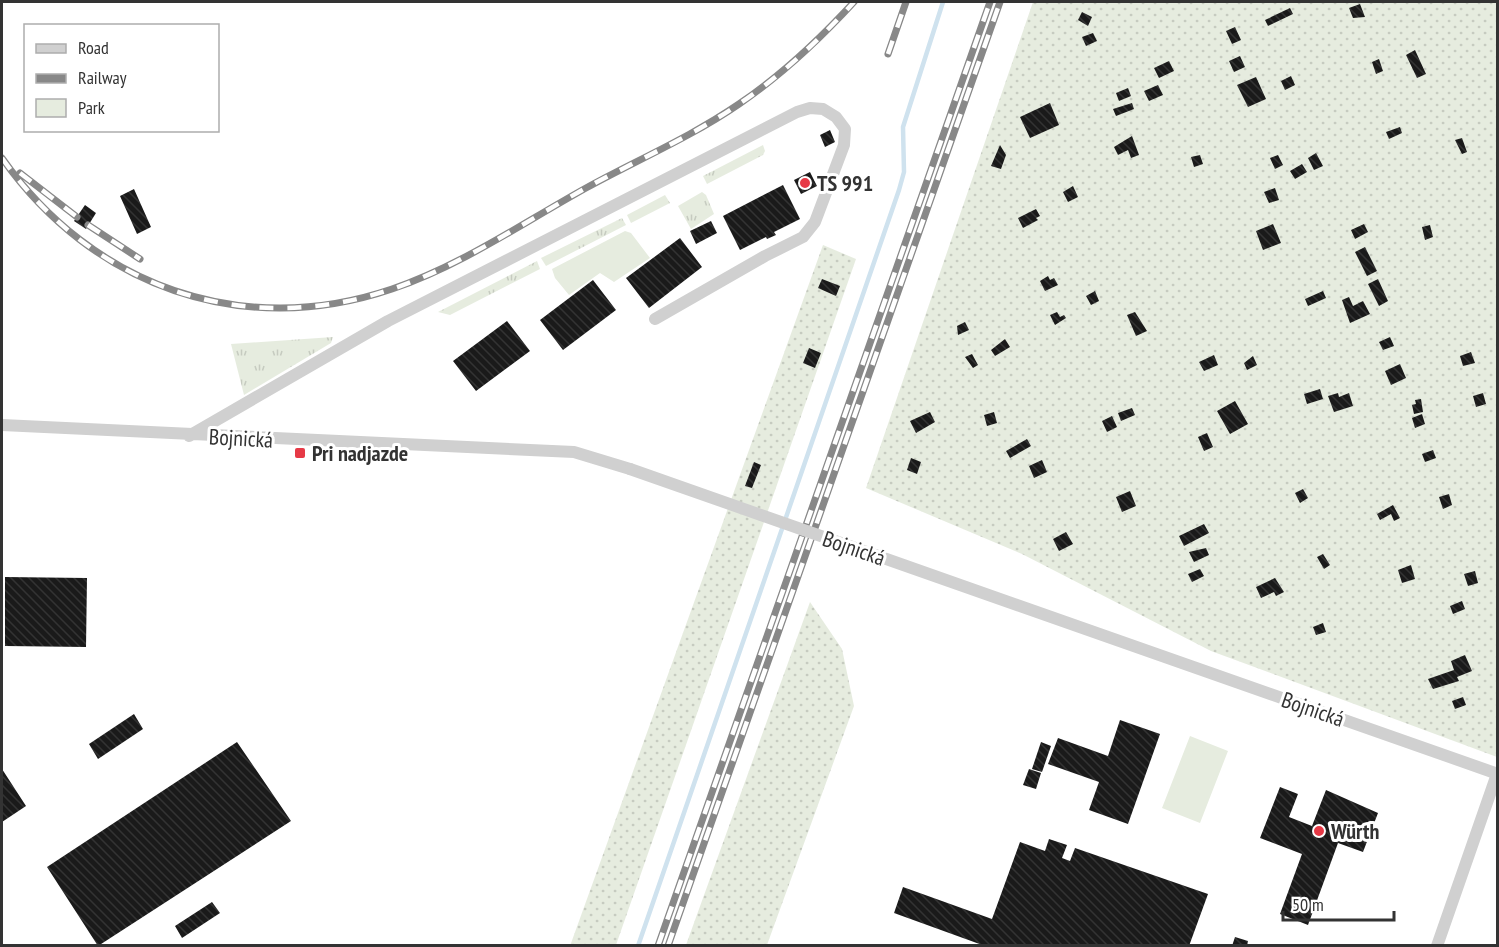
<svg xmlns="http://www.w3.org/2000/svg" width="1499" height="947" font-family="'PT Sans Narrow',sans-serif">
<style>
.grass{fill:url(#grass-tufts)}
.park{fill:#e6ecdf}
.garden{fill:url(#garden-dots)}
.lines{fill:none;stroke-linecap:round;stroke-linejoin:round}
.stream{stroke:#cfe2ee;stroke-width:4.5}
.building{fill:url(#building-back-hatch)}
.minor{stroke:#d0d0d0;stroke-width:12}
.rail-casing{stroke:#888;stroke-width:7}
.rail{stroke:#fff;stroke-width:4.5;stroke-dasharray:14;stroke-linecap:butt}
.minor-bridge{stroke:#d0d0d0;stroke-width:12}
.poi-dot{fill:#e63946;stroke:#fff;stroke-width:2}
.labels{text-anchor:middle;stroke-width:6;stroke-linejoin:round;paint-order:stroke}
.poi-label{font-size:22px;font-weight:bold;fill:#333;stroke:#fff;text-anchor:start}
.street-label{font-size:22px;fill:#333;stroke:#fff}
</style>
<defs>
<pattern id="grass-tufts" width="24" height="20" patternUnits="userSpaceOnUse" patternTransform="scale(1.5)"><rect width="24" height="20" fill="#e6ecdf"/><path d="M3 7l-1-3M5 7V3M7 7l1-3M15 17l-1-3M17 17v-4M19 17l1-3" fill="none" stroke="#c6cbc0"/></pattern>
<pattern id="garden-dots" width="8" height="8" patternUnits="userSpaceOnUse" patternTransform="scale(1.5)"><rect width="8" height="8" fill="#e6ecdf"/><path d="M2 2h.1M6 6h.1" fill="none" stroke="#c6cbc0" stroke-width="1.8" stroke-linecap="round"/></pattern>
<pattern id="building-back-hatch" width="6" height="6" patternUnits="userSpaceOnUse" patternTransform="scale(1.5)"><rect width="6" height="6" fill="#1a1a1a"/><path d="M-1 5l2 2M0 0l6 6M5-1l2 2" fill="none" stroke="#333"/></pattern>
</defs>
<rect width="100%" height="100%" fill="#fff"/>
<path class="grass" d="M 763,145 L 765,151 L 763,155 L 707,184 L 703,176 Z
M 702,192 L 706,195 L 714,214 L 691,229 L 678,206 Z
M 665,195 L 670,203 L 631,223 L 627,215 Z
M 622,218 L 626,225 L 546,266 L 541,258 Z
M 537,261 L 540,269 L 450,315 L 438,312 Z
M 333,337 L 331,343 L 244,395 L 231,344 Z"/>
<path class="park" d="M 625,231 L 631,233 L 650,258 L 614,282 L 600,273 L 569,295 L 555,278 L 552,269 Z
M 1190,736 L 1228,751 L 1200,823 L 1162,808 Z"/>
<path class="garden" d="M 1033,2 L 1497,2 L 1497,757 L 1211,651 L 1022,554 L 866,488 Z
M 823,245 L 856,259 L 616,945 L 570,946 Z
M 810,602 L 842,649 L 854,706 L 767,945 L 686,945 Z"/>
<g class="lines">
<path class="stream" d="M 638,946 L 899,190 L 904,172 L 903,127 L 943,2"/>
</g>
<path class="building" d="M 1360,4 L 1365,17 L 1353,18 L 1349,8 Z
M 1290,8 L 1293,14 L 1268,26 L 1265,20 Z
M 1082,12 L 1092,17 L 1088,26 L 1078,20 Z
M 1235,27 L 1241,40 L 1232,44 L 1226,31 Z
M 1093,33 L 1097,41 L 1086,46 L 1082,37 Z
M 1415,50 L 1426,74 L 1417,78 L 1406,55 Z
M 1240,56 L 1245,67 L 1234,72 L 1229,61 Z
M 1379,59 L 1383,71 L 1376,74 L 1372,62 Z
M 1169,61 L 1174,71 L 1159,78 L 1154,68 Z
M 1291,76 L 1295,85 L 1285,90 L 1281,81 Z
M 1256,77 L 1266,99 L 1248,107 L 1237,85 Z
M 1158,85 L 1163,95 L 1149,101 L 1144,91 Z
M 1128,88 L 1131,96 L 1119,101 L 1116,93 Z
M 1050,103 L 1059,125 L 1030,138 L 1020,117 Z
M 1132,103 L 1134,109 L 1116,116 L 1113,109 Z
M 1400,127 L 1402,133 L 1389,139 L 1386,132 Z
M 830,130 L 835,142 L 825,147 L 820,135 Z
M 1132,136 L 1139,155 L 1131,158 L 1128,150 L 1118,155 L 1114,147 Z
M 1462,138 L 1467,152 L 1462,154 L 1455,140 Z
M 1000,145 L 1006,155 L 1001,169 L 991,166 Z
M 1316,153 L 1323,166 L 1314,170 L 1308,158 Z
M 1200,155 L 1203,164 L 1194,167 L 1191,157 Z
M 1278,155 L 1283,165 L 1275,169 L 1270,158 Z
M 1302,164 L 1307,172 L 1295,179 L 1290,171 Z
M 810,172 L 817,186 L 801,194 L 794,180 Z
M 783,185 L 800,219 L 774,232 L 776,235 L 767,239 L 766,237 L 740,250 L 723,216 Z
M 1073,186 L 1078,197 L 1068,202 L 1063,192 Z
M 1275,188 L 1279,200 L 1269,203 L 1264,192 Z
M 134,189 L 151,227 L 137,234 L 120,196 Z
M 85,205 L 96,213 L 86,229 L 74,221 Z
M 1036,209 L 1040,216 L 1036,218 L 1038,220 L 1023,228 L 1018,218 Z
M 711,221 L 717,233 L 696,244 L 690,231 Z
M 1273,224 L 1281,243 L 1263,250 L 1256,231 Z
M 1364,224 L 1368,232 L 1355,239 L 1351,230 Z
M 1430,225 L 1433,237 L 1425,240 L 1422,227 Z
M 680,238 L 702,267 L 649,308 L 626,278 Z
M 1365,247 L 1377,271 L 1367,276 L 1355,252 Z
M 1048,276 L 1050,280 L 1054,278 L 1058,285 L 1045,291 L 1040,281 Z
M 822,279 L 840,286 L 836,296 L 818,288 Z
M 1378,279 L 1388,301 L 1379,306 L 1368,284 Z
M 593,280 L 616,310 L 563,350 L 540,320 Z
M 1095,291 L 1099,301 L 1091,305 L 1086,296 Z
M 1323,291 L 1326,298 L 1308,306 L 1305,299 Z
M 1349,297 L 1353,306 L 1363,301 L 1370,314 L 1350,323 L 1342,300 Z
M 1057,312 L 1060,317 L 1064,315 L 1066,318 L 1055,325 L 1050,315 Z
M 1135,312 L 1147,331 L 1136,336 L 1127,315 Z
M 507,321 L 530,351 L 476,391 L 453,361 Z
M 965,322 L 969,330 L 958,335 L 957,326 Z
M 1390,337 L 1394,346 L 1383,350 L 1379,342 Z
M 1005,339 L 1010,347 L 995,356 L 991,350 Z
M 809,348 L 821,353 L 815,368 L 803,363 Z
M 1471,352 L 1475,363 L 1463,366 L 1460,356 Z
M 972,354 L 978,365 L 973,368 L 965,357 Z
M 1214,355 L 1218,365 L 1204,371 L 1199,362 Z
M 1253,356 L 1257,365 L 1247,370 L 1244,363 Z
M 1400,364 L 1406,378 L 1391,385 L 1385,371 Z
M 1320,389 L 1323,399 L 1307,404 L 1304,394 Z
M 1338,393 L 1339,397 L 1349,393 L 1353,406 L 1334,412 L 1328,396 Z
M 1483,393 L 1486,404 L 1476,407 L 1473,396 Z
M 1421,399 L 1423,412 L 1414,414 L 1412,405 L 1416,404 L 1415,400 Z
M 1235,401 L 1248,424 L 1230,434 L 1217,411 Z
M 1132,408 L 1135,415 L 1121,421 L 1118,413 Z
M 930,412 L 935,422 L 916,433 L 910,421 Z
M 994,412 L 997,423 L 987,426 L 984,415 Z
M 1422,414 L 1425,424 L 1415,428 L 1412,418 Z
M 1112,416 L 1117,427 L 1107,432 L 1102,421 Z
M 1207,433 L 1213,447 L 1204,451 L 1198,437 Z
M 1027,439 L 1031,446 L 1010,458 L 1006,451 Z
M 1433,450 L 1436,458 L 1425,462 L 1422,454 Z
M 911,458 L 921,462 L 917,474 L 907,470 Z
M 1042,460 L 1047,472 L 1034,478 L 1029,466 Z
M 754,462 L 761,465 L 752,488 L 745,486 Z
M 1303,489 L 1308,498 L 1300,503 L 1295,493 Z
M 1130,491 L 1136,506 L 1122,512 L 1116,497 Z
M 1449,494 L 1452,505 L 1443,509 L 1439,497 Z
M 1393,505 L 1400,518 L 1394,521 L 1391,514 L 1380,520 L 1377,514 Z
M 1204,524 L 1209,533 L 1184,546 L 1179,536 Z
M 1066,532 L 1073,544 L 1059,551 L 1053,539 Z
M 1206,548 L 1209,555 L 1194,562 L 1189,552 Z
M 1323,554 L 1330,565 L 1324,569 L 1317,557 Z
M 1411,565 L 1415,579 L 1402,583 L 1398,570 Z
M 1200,569 L 1204,576 L 1192,582 L 1188,574 Z
M 1475,571 L 1478,583 L 1468,586 L 1464,574 Z
M 5,577 L 87,578 L 86,647 L 5,646 Z
M 1275,578 L 1284,592 L 1276,596 L 1274,592 L 1261,598 L 1256,587 Z
M 1462,601 L 1465,609 L 1453,614 L 1450,606 Z
M 1323,623 L 1326,632 L 1316,635 L 1313,627 Z
M 1465,655 L 1472,671 L 1457,677 L 1459,681 L 1433,689 L 1428,679 L 1454,670 L 1451,661 Z
M 1463,697 L 1466,705 L 1455,709 L 1452,701 Z
M 134,714 L 143,729 L 98,759 L 89,744 Z
M 1120,720 L 1160,734 L 1128,824 L 1089,810 L 1099,782 L 1048,764 L 1058,738 L 1108,756 Z
M 237,742 L 291,821 L 98,946 L 47,867 Z
M 1041,742 L 1051,746 L 1042,772 L 1032,769 Z
M 2,769 L 26,806 L 2,822 Z
M 1029,769 L 1041,773 L 1036,789 L 1023,785 Z
M 1280,787 L 1298,794 L 1289,817 L 1312,826 L 1326,790 L 1378,813 L 1363,852 L 1338,843 L 1308,925 L 1280,914 L 1302,854 L 1260,838 Z
M 1049,839 L 1067,845 L 1062,858 L 1070,861 L 1075,848 L 1208,894 L 1189,946 L 985,946 L 894,913 L 903,887 L 992,919 L 1020,842 L 1045,851 Z
M 212,902 L 220,913 L 182,938 L 175,926 Z
M 1235,937 L 1248,941 L 1247,946 L 1232,946 Z"/>
<g class="lines">
<path class="minor" d="M 2,425 L 574,452 L 630,469
M 189,436 L 388,321 L 797,112 L 810,108 L 823,109 L 836,117 L 845,129 L 844,145 L 815,222 L 803,237 L 765,256 L 655,319
M 875,555 L 1498,774
M 1437,946 L 1497,774"/>
<defs>
<path id="rail" d="M 888,54 L 906,2
M 2,158 C 92,286 242,340 392,289 C 460,266 523,223 586,188 C 637,160 691,137 739,104 C 782,75 819,40 854,2
M 20,173 L 77,217
M 88,225 L 140,259
M 658,946 L 990,2
M 668,946 L 1000,2"/>
</defs>
<use href="#rail" class="rail-casing"/>
<use href="#rail" class="rail"/>
<path class="minor-bridge" d="M 630,469 L 875,555"/>
</g>
<g class="poi-dot">
<circle cx="805" cy="183" r="6"/>
<rect x="294" y="447" width="12" height="12" rx="3"/>
<circle cx="1319" cy="831" r="6"/>
</g>
<g class="labels">
<g class="poi-label">
<text x="817" y="191">TS 991</text>
<text x="312" y="461">Pri nadjazde</text>
<text x="1331" y="839">Würth</text>
</g>
<g class="street-label">
<text transform="translate(241 438) rotate(3)" y="8">Bojnická</text>
<text transform="translate(854 548) rotate(19)" y="8">Bojnická</text>
<text transform="translate(1313 709) rotate(19)" y="8">Bojnická</text>
</g>
</g>
<rect width="1499" height="947" fill="none" stroke="#333333" stroke-width="6"/>
<rect x="24" y="24" width="195" height="108" fill="#ffffff" stroke="#adadad" stroke-width="1.5"/>
<rect x="36" y="44" width="30" height="9" fill="#d0d0d0" stroke="#adadad" stroke-width="1.5"/>
<text x="78" y="54" font-size="18" fill="#333333">Road</text>
<rect x="36" y="74" width="30" height="9" fill="#888888" stroke="#adadad" stroke-width="1.5"/>
<text x="78" y="84" font-size="18" fill="#333333">Railway</text>
<rect x="36" y="99" width="30" height="18" fill="#e6ecdf" stroke="#adadad" stroke-width="1.5"/>
<text x="78" y="114" font-size="18" fill="#333333">Park</text>
<path d="M1283 911v9h111v-9" fill="none" stroke="#333333" stroke-width="3"/>
<text x="1292" y="911" font-size="18" fill="#333333" stroke="#ffffff" stroke-width="4.5" paint-order="stroke">50 m</text>
</svg>
